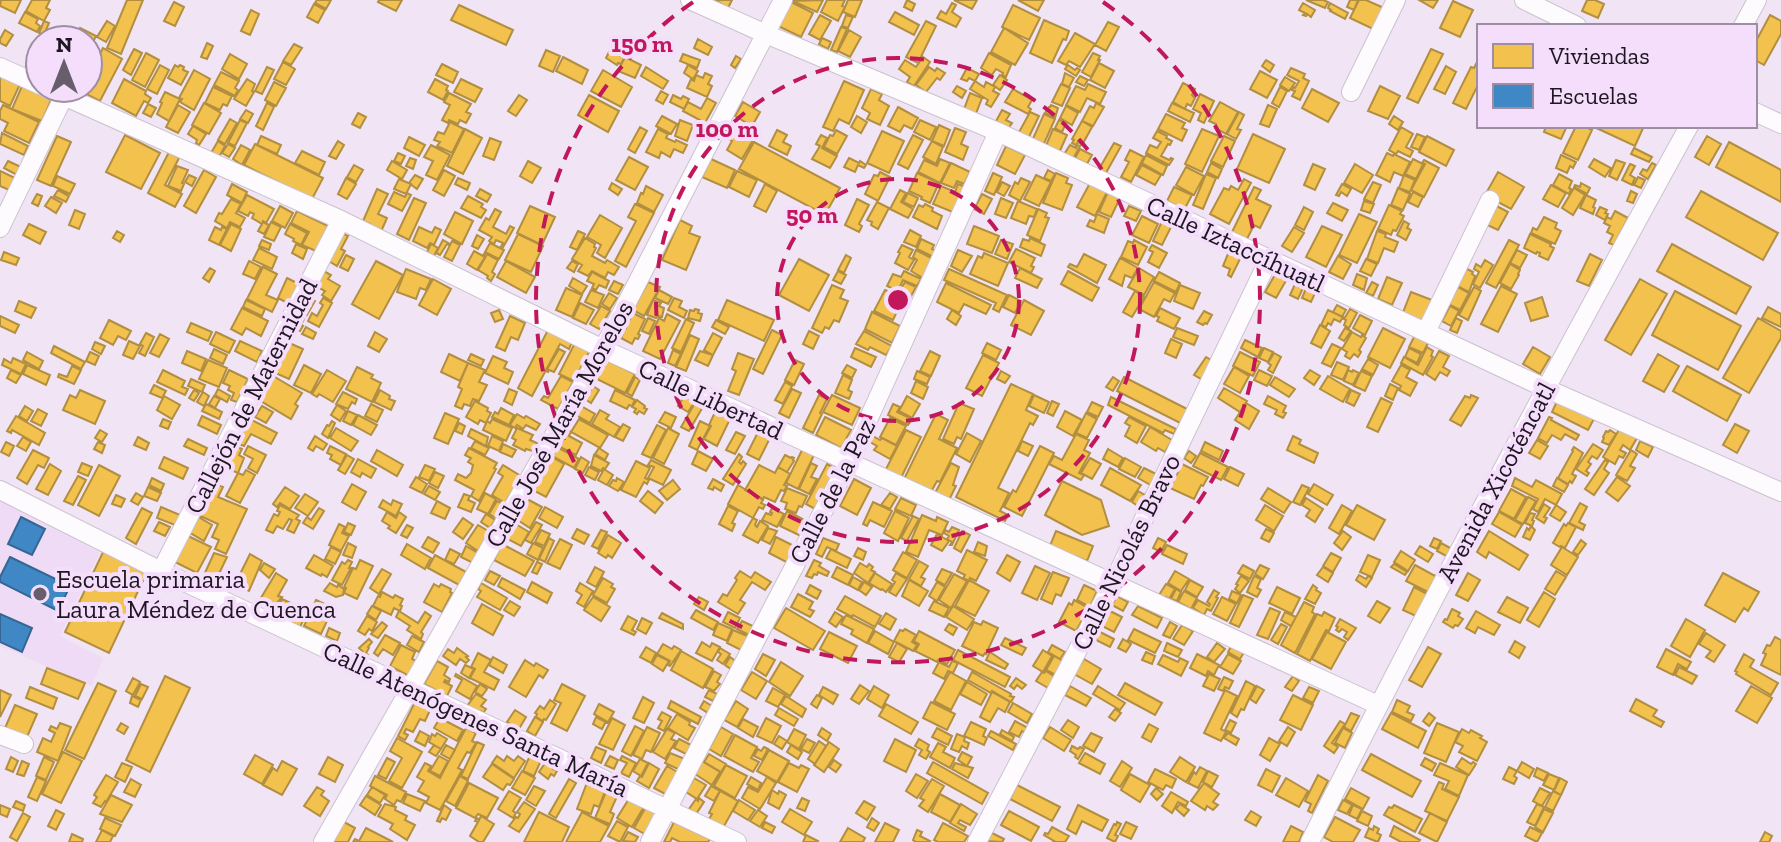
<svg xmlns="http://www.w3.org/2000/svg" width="1781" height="842" font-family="'Zilla Slab',serif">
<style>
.built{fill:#efdbf6}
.homes{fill:#f2c14e;stroke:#b28e40;stroke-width:2}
.schools{fill:#3f88c5;stroke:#356694;stroke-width:2}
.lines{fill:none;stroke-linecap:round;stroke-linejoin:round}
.minor-casing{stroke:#cbc2cf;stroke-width:20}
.minor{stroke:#fdfbfe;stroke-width:18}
.ring{fill:none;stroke:#c2185b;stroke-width:4;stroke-dasharray:14 10}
.poi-dot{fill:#685e6b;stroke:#f4defb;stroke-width:3}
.labels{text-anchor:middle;stroke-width:8;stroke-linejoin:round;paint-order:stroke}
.street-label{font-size:26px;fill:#1e1620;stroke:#f4defb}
.poi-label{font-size:26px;fill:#1e1620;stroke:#f4defb;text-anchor:start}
.centre{fill:#c2185b;stroke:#f4defb;stroke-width:4}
.ring-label{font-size:24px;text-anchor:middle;font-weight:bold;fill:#c2185b;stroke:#f4defb;stroke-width:8;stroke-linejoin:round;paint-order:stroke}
</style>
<rect width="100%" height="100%" fill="#f0e4f5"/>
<path class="built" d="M 0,499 L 100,552 L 60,636 L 103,658 L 92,686 L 0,646 Z"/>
<path class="homes" d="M 1,0 L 21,0 L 15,13 L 0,6 Z
M 32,0 L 50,0 L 46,8 L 50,10 L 44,21 L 26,11 Z
M 127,0 L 143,0 L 121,54 L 107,48 Z
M 317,0 L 331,0 L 326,9 L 315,3 Z
M 379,0 L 402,0 L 396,11 L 378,2 Z
M 715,0 L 732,0 L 728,8 Z
M 823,0 L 817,12 L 795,2 L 795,3 L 790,1 Z
M 827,0 L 845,0 L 842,6 L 845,7 L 838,21 L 821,12 Z
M 848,0 L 862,0 L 855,17 L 843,12 Z
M 907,0 L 915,4 L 912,11 L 904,7 Z
M 954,0 L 977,0 L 972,9 Z
M 1018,0 L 1044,0 L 1038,11 Z
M 1306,0 L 1323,0 L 1328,2 L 1325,8 Z
M 1350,0 L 1358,0 L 1354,10 L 1347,7 Z
M 1359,0 L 1366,0 L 1384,8 L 1373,29 L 1350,18 Z
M 1419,0 L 1438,0 L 1433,8 Z
M 1587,0 L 1595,0 L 1604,4 L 1598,18 L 1582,11 Z
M 1453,1 L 1473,10 L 1460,37 L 1440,28 Z
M 174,2 L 184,7 L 175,26 L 164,21 Z
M 791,2 L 813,13 L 801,37 L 778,26 Z
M 952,3 L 956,5 L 952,12 L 961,18 L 956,27 L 937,18 L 941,11 L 946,14 Z
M 1303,3 L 1315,10 L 1311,17 L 1307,14 L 1306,16 L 1303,15 L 1305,13 L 1299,10 Z
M 1330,3 L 1348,13 L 1345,19 L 1330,11 L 1331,10 L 1328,8 Z
M 314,4 L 325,10 L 318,23 L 307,17 Z
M 459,5 L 513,30 L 506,45 L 451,20 Z
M 1013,5 L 1040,18 L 1029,40 L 1002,27 Z
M 251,10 L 259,14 L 250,35 L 241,31 Z
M 25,12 L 38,19 L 36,23 L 40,26 L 37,32 L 19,23 Z
M 895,12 L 919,25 L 914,35 L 889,22 Z
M 820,15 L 831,21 L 820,40 L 809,34 Z
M 846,15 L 853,17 L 848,28 L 842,26 Z
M 1770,15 L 1781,21 L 1781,34 L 1764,65 L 1755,60 L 1755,43 Z
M 1044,20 L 1069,31 L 1066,40 L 1063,39 L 1052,63 L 1030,53 Z
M 44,21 L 49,23 L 44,35 L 39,33 Z
M 107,21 L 115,26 L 106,42 L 97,37 Z
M 926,21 L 936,26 L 918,63 L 906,57 Z
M 1108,22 L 1119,27 L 1106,51 L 1095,45 Z
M 841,27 L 847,29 L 837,52 L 831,50 Z
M 80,28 L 96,36 L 88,52 L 88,40 L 74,40 Z
M 1004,28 L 1028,43 L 1015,65 L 991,52 Z
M 5,30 L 13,35 L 6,46 L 0,43 L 0,39 Z
M 849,30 L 861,37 L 850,57 L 838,51 Z
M 1075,33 L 1095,44 L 1080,67 L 1069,61 L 1066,65 L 1058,61 Z
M 822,38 L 831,42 L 828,49 L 819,44 Z
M 698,39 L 712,47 L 708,55 L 694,48 Z
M 37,41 L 40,43 L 40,72 L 26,66 Z
M 207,43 L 213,46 L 207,59 L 201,57 Z
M 294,44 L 302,48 L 291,65 L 283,61 Z
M 103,48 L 122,59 L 100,101 L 80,91 L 81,88 L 88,88 L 88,76 Z
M 134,49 L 142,53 L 131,75 L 123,70 Z
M 1431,49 L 1443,54 L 1418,103 L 1407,98 Z
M 546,50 L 560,56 L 553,72 L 539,66 Z
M 610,50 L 624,58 L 621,64 L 618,63 L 617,65 L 606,58 Z
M 146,53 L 159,60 L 145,87 L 132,80 Z
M 989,53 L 1011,65 L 1006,77 L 1002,75 L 1003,73 L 996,69 L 992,75 L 981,68 Z
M 1093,53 L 1100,56 L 1098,60 L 1100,60 L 1091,77 L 1082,72 Z
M 230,54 L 247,64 L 239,79 L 222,69 Z
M 683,54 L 700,60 L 697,68 L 680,61 Z
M 736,56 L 741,59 L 735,68 L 731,65 Z
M 563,57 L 588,70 L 582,84 L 556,71 Z
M 625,57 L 641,65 L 635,78 L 618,71 Z
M 923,57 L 930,62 L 914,86 L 907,82 L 910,77 L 899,69 L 905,60 L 916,67 Z
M 1266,60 L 1274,65 L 1270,72 L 1262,66 Z
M 283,62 L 295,69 L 286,85 L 274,79 Z
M 1477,62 L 1479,63 L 1479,83 L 1466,109 L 1453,103 L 1471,67 L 1474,68 Z
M 1099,63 L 1114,71 L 1105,88 L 1090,80 Z
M 442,64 L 458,72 L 453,83 L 436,75 Z
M 160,65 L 169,70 L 157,94 L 147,89 Z
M 175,65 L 178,67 L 180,65 L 184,67 L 183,70 L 188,72 L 181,85 L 168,78 Z
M 688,65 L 698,71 L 693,79 L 684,73 Z
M 1068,65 L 1075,70 L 1077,68 L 1080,70 L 1076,76 L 1065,69 Z
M 1446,66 L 1456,72 L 1445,94 L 1434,89 Z
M 267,67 L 274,70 L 262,94 L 255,91 Z
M 646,67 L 668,81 L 663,89 L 641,76 Z
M 929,67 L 935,71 L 937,68 L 945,73 L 940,80 L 937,78 L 926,92 L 916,85 Z
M 967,68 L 979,74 L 975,81 L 969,78 L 967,81 L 961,79 Z
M 1291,68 L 1305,74 L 1303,78 L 1309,81 L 1300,100 L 1292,96 L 1295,91 L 1292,90 L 1293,87 L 1295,88 L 1299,81 L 1287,75 Z
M 194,70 L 210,79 L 194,110 L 180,102 L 182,99 L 179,98 Z
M 603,70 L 632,87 L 621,107 L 591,91 Z
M 1260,71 L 1277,80 L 1267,98 L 1250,89 Z
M 221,72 L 239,81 L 235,88 L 238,90 L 235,96 L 214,85 Z
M 705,73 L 712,76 L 708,84 L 712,86 L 707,97 L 687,88 L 691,79 L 694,81 L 696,75 L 703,78 Z
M 1065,73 L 1074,78 L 1069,87 L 1062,84 Z
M 0,74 L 20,84 L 10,106 L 0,101 Z
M 1000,75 L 1007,80 L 1000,90 L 993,85 Z
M 1080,76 L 1088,80 L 1084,86 L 1076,82 Z
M 1285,77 L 1295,83 L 1289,91 L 1280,85 Z
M 124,79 L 146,91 L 145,94 L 151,98 L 148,103 L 144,101 L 136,116 L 112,103 Z
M 247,79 L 255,84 L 252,91 L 254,92 L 246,106 L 234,99 Z
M 435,79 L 448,86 L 446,90 L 448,91 L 443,100 L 428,92 Z
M 461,79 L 482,89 L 475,102 L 454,92 Z
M 844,81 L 864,90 L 849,124 L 839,119 L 833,131 L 823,127 Z
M 975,81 L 984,87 L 986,82 L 995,87 L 993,91 L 999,94 L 991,107 L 986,104 L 988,100 L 970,89 Z
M 274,82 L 286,88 L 276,106 L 265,100 Z
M 1183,83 L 1195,89 L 1192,95 L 1195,98 L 1191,106 L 1187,104 L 1185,109 L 1173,102 Z
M 1061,84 L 1070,88 L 1062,106 L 1052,102 Z
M 1088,84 L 1106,92 L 1100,104 L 1087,98 L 1080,112 L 1066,105 L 1076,86 L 1085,90 Z
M 22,86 L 52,98 L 42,121 L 12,109 Z
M 957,86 L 966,91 L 962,98 L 953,92 Z
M 1380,86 L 1400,96 L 1388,119 L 1368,111 Z
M 213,87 L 232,96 L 227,106 L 223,104 L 220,110 L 205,103 Z
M 1280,87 L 1287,91 L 1279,107 L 1272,103 Z
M 871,89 L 882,94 L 879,100 L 889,106 L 880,125 L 867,119 L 870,113 L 862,108 Z
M 1013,89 L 1032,100 L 1028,107 L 1031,109 L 1028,114 L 1005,102 Z
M 1312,89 L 1339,103 L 1328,122 L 1302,108 Z
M 661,91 L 668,95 L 663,104 L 656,100 Z
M 165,92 L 180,99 L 169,121 L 157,114 L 162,103 L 160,102 Z
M 449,93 L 471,104 L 466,112 L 471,114 L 466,123 L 460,120 L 458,124 L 449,120 L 448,123 L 442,120 L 450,105 L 444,102 Z
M 970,93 L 982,98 L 975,116 L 963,112 Z
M 1200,94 L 1214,101 L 1204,123 L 1198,120 L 1201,113 L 1193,109 Z
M 519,95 L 527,100 L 516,116 L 508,111 Z
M 589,95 L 619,111 L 608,132 L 578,115 Z
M 673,95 L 681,99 L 683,96 L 689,99 L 684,109 L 670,102 Z
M 707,98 L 716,103 L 705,123 L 683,111 L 688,102 L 701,109 Z
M 743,102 L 760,112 L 752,126 L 735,116 Z
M 1220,102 L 1238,112 L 1226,134 L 1215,128 L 1216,124 L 1209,121 Z
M 204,103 L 221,113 L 209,134 L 192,125 Z
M 267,103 L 274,107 L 263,130 L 256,126 Z
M 1096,103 L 1104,107 L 1093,126 L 1082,121 L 1090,106 L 1094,108 Z
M 1172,103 L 1194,113 L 1190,122 L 1168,111 Z
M 148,104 L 156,108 L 151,117 L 143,113 Z
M 3,105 L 39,122 L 29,143 L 4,131 L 8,123 L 0,119 L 0,111 Z
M 178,105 L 190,112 L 178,133 L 166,127 Z
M 1051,105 L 1058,108 L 1055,118 L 1045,113 L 1049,107 L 1050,107 Z
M 1268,105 L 1277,109 L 1269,127 L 1260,124 Z
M 1066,106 L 1078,113 L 1072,125 L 1060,118 Z
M 898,107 L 918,118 L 912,129 L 904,125 L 900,132 L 888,126 Z
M 246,110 L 253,114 L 248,123 L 240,119 Z
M 1002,110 L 1010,114 L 1006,120 L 1012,123 L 1007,130 L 995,123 Z
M 1030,112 L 1039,116 L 1028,139 L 1018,134 Z
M 1239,112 L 1244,115 L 1237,129 L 1241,130 L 1236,139 L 1227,134 Z
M 358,113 L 366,117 L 360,128 L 352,124 Z
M 1044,114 L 1055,119 L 1042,148 L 1031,143 Z
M 1166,114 L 1185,123 L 1182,128 L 1187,130 L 1182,141 L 1158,129 Z
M 662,116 L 677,124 L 671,134 L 656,126 Z
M 857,116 L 867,122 L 861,133 L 851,127 Z
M 1394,116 L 1403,122 L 1398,130 L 1389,124 Z
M 230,119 L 237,123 L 225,144 L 218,140 Z
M 240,120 L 247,123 L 235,146 L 228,143 Z
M 680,120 L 693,125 L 687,141 L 675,136 Z
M 920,120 L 936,127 L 930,140 L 914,132 Z
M 1059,120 L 1066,123 L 1062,132 L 1055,128 Z
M 1082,121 L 1092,127 L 1082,145 L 1078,142 L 1076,145 L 1072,143 L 1074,140 L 1072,139 Z
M 450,122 L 464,129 L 452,153 L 437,146 L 440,142 L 434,140 L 438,132 L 444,134 Z
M 939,125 L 950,130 L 944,146 L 932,141 Z
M 193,126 L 206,134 L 199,145 L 196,143 L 197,140 L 188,134 Z
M 729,126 L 753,140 L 742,159 L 727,150 L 732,141 L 723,136 Z
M 1546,126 L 1567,126 L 1561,139 L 1544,132 Z
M 1576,126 L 1584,126 L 1592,130 L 1578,160 L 1563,153 Z
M 1592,126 L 1644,126 L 1635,146 Z
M 640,127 L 647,131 L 635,153 L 628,149 Z
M 1401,127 L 1413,134 L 1406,147 L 1413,151 L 1410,157 L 1398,151 L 1396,154 L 1389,150 Z
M 955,128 L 966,132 L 961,144 L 968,147 L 963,160 L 945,152 Z
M 465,129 L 482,138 L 463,174 L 447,166 Z
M 658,129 L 668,134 L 666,138 L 675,142 L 676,140 L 687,145 L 683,153 L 674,149 L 670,157 L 661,152 L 659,158 L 646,152 Z
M 1053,129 L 1067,135 L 1059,153 L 1045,148 Z
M 1202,129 L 1219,136 L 1202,172 L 1185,164 Z
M 777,130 L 787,135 L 783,142 L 791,146 L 787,155 L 769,146 Z
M 836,130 L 847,136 L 837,154 L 824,147 L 830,135 L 833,136 Z
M 882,131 L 904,141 L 889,173 L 867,163 Z
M 1157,131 L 1167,136 L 1166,138 L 1172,141 L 1170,145 L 1168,144 L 1161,156 L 1169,160 L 1171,158 L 1173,159 L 1169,165 L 1146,153 L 1150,145 L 1157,148 L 1161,142 L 1153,138 Z
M 2,133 L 28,146 L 24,155 L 0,144 Z
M 1253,134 L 1285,149 L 1269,183 L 1237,169 Z
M 1417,134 L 1425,137 L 1419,150 L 1411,147 Z
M 125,135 L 160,153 L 141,189 L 106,172 Z
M 821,135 L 827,138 L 822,148 L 837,156 L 830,168 L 812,159 L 820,146 L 816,144 Z
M 913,135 L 923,140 L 908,169 L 898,164 Z
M 57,136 L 71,142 L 51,186 L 37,180 Z
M 261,136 L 281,145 L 277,154 L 257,145 Z
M 1224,136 L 1235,141 L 1223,167 L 1211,161 Z
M 1427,136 L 1454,150 L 1446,166 L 1419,152 Z
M 1707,136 L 1721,144 L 1709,165 L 1695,157 Z
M 409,137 L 425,145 L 419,156 L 404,148 Z
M 490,138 L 501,142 L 494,160 L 483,156 Z
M 218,141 L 225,146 L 219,157 L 211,153 Z
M 338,141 L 344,145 L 336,159 L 329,156 Z
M 932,141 L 943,147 L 936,164 L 923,157 Z
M 754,142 L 840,188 L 825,215 L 739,169 Z
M 1729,142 L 1781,170 L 1781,202 L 1716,167 Z
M 1114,143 L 1121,146 L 1106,173 L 1099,169 Z
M 228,144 L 235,148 L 229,157 L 222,153 Z
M 255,144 L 323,178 L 312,199 L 244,165 Z
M 241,145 L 250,150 L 242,165 L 233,159 Z
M 431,145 L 450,155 L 437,180 L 426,175 L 433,161 L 424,157 Z
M 1070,145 L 1076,148 L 1077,145 L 1080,146 L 1072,161 L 1063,156 Z
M 1006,146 L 1025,155 L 1015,174 L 997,165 Z
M 1634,148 L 1652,157 L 1649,162 L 1631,154 Z
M 1080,149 L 1092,155 L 1087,164 L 1075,158 Z
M 1130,150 L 1144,157 L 1131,182 L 1121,177 L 1129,162 L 1125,160 Z
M 302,151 L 325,162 L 319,175 L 295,163 Z
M 169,152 L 179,158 L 165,185 L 182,194 L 175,207 L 148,193 Z
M 398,153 L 405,156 L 401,164 L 394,161 Z
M 1387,153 L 1393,156 L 1394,154 L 1410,162 L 1403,176 L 1394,172 L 1390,182 L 1376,175 Z
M 1146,155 L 1167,166 L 1163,175 L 1142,163 Z
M 1561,155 L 1576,162 L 1573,168 L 1570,166 L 1567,173 L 1556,168 Z
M 629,157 L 648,167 L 635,190 L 616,180 Z
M 410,158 L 416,160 L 413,169 L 406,166 Z
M 849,158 L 859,163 L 860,161 L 866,165 L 864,168 L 858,165 L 855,172 L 844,167 Z
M 711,159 L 735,170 L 727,188 L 702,177 Z
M 940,159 L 950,163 L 940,183 L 918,172 L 924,160 L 937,166 Z
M 1413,159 L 1423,164 L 1416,179 L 1405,174 Z
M 1594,159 L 1611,168 L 1605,177 L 1589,167 Z
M 1424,160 L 1439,168 L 1424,197 L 1411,190 L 1425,164 L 1422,163 Z
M 1616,160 L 1625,163 L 1617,180 L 1609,176 Z
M 8,161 L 21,167 L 17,175 L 4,168 Z
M 392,161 L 407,170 L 402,179 L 387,170 Z
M 528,161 L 541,168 L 532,183 L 520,176 Z
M 951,163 L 970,172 L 964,184 L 957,181 L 954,188 L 941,183 Z
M 1211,163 L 1222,169 L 1218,178 L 1207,172 Z
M 1652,163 L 1656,165 L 1648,179 L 1640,174 L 1643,169 L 1647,171 Z
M 1313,164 L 1325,169 L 1315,190 L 1304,185 Z
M 1355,164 L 1373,175 L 1362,193 L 1344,183 Z
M 1630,164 L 1635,166 L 1630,175 L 1635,178 L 1632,185 L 1622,180 Z
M 354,165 L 363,170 L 356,182 L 347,177 Z
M 1142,165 L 1161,175 L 1155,185 L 1136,175 Z
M 177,166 L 188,170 L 182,183 L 184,184 L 181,191 L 168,186 Z
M 1186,167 L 1204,176 L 1194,195 L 1176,185 Z
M 204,170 L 216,177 L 196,213 L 184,206 Z
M 444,170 L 455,176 L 444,196 L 433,190 Z
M 1048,170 L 1055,174 L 1051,181 L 1044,178 Z
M 0,171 L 15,178 L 9,190 L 0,186 Z
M 737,171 L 757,180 L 749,197 L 729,187 Z
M 880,172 L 890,177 L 878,201 L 865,194 L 874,175 L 878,176 Z
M 1498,172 L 1524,187 L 1511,209 L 1485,195 Z
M 917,173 L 939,183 L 930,203 L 921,199 L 922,197 L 909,191 Z
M 993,173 L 1002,177 L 994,195 L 985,191 Z
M 1056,173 L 1068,178 L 1066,183 L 1072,185 L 1062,210 L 1043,203 Z
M 1206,174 L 1216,178 L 1203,209 L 1193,205 Z
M 1559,174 L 1572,181 L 1569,188 L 1571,189 L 1569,194 L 1553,185 Z
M 189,175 L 196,178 L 192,186 L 185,182 Z
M 415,175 L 423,179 L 417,189 L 409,183 Z
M 1036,175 L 1051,182 L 1039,206 L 1024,199 Z
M 1404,175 L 1415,180 L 1410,192 L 1399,188 Z
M 57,176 L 75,184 L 70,194 L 53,186 Z
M 1638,177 L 1645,180 L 1641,188 L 1634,185 Z
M 346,178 L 356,184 L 347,199 L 338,194 Z
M 458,178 L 470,183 L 467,190 L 455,184 Z
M 1021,178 L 1030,182 L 1020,201 L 1009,195 L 1015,182 L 1018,184 Z
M 399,179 L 411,184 L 406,194 L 394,189 Z
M 1244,179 L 1251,183 L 1229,224 L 1210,214 L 1224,188 L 1229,190 L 1231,186 L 1238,190 Z
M 1002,182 L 1010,186 L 1004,196 L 997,192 Z
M 1373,182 L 1381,185 L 1373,203 L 1364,199 Z
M 612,183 L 622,189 L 618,195 L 609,189 Z
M 1090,183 L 1107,192 L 1095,216 L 1077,207 Z
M 1581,183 L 1590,188 L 1587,194 L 1574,187 L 1575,185 L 1580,187 Z
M 232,184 L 247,192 L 242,203 L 227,195 Z
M 765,184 L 777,191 L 766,212 L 754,206 Z
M 958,184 L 966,187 L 955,213 L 933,204 L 941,186 L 955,192 Z
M 1342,184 L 1351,189 L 1347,196 L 1341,192 L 1339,196 L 1336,195 Z
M 1551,185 L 1566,193 L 1558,207 L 1543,199 Z
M 646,186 L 663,195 L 654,212 L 637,203 L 641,193 L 643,194 Z
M 1174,187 L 1192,195 L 1184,210 L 1167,201 Z
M 1254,187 L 1261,190 L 1256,199 L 1271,206 L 1260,228 L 1254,225 L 1247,239 L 1232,232 Z
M 1398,188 L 1410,194 L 1403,210 L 1391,205 Z
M 1574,188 L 1585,195 L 1573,215 L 1562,208 Z
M 377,189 L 388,194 L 378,214 L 387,218 L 380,234 L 367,229 L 370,224 L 363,221 Z
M 480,189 L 491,195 L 487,202 L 476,196 Z
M 58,190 L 69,196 L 66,202 L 54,196 Z
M 900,190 L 906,193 L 901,202 L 913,209 L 908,218 L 890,209 Z
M 1631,191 L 1637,194 L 1633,203 L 1627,201 Z
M 1701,191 L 1778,233 L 1763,260 L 1686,217 Z
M 394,192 L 405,197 L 407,193 L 411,195 L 402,211 L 388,204 Z
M 1108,192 L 1120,198 L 1111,217 L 1099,212 Z
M 1413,192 L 1423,197 L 1418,207 L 1408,202 Z
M 908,193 L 918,198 L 914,207 L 903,202 Z
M 37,194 L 42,196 L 38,206 L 32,203 Z
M 982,194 L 992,199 L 984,214 L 974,209 Z
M 247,195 L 274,209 L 266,223 L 263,221 L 262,224 L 252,218 L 254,214 L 250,212 L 248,216 L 238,211 Z
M 1586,195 L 1596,200 L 1593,207 L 1595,208 L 1593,214 L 1580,208 Z
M 468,196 L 483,204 L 481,207 L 486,210 L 481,218 L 461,208 Z
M 51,197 L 62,203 L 56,213 L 45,206 Z
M 414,198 L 426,203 L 409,240 L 397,234 Z
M 1001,198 L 1013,203 L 1006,218 L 995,214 Z
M 231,199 L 241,204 L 236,213 L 245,218 L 240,227 L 230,222 L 227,228 L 215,221 L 219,213 L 222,214 Z
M 857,199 L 869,205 L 859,224 L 862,226 L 859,232 L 845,225 Z
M 1018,201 L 1037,209 L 1034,217 L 1029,216 L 1026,224 L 1011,218 Z
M 1364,201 L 1374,204 L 1370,213 L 1361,210 Z
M 877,202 L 889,208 L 878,229 L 871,225 L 872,222 L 867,220 Z
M 1333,203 L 1348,210 L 1342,221 L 1327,213 Z
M 1491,203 L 1508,212 L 1498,230 L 1481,222 Z
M 635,204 L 654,213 L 626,267 L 615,261 L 636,221 L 628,217 Z
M 925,204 L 933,208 L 932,211 L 942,216 L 937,229 L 913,217 L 919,205 L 923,207 Z
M 1389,205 L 1402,211 L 1400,214 L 1404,216 L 1396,231 L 1393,230 L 1391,235 L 1378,229 Z
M 280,206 L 293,213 L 285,228 L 272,221 Z
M 530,206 L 555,217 L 542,245 L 517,233 Z
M 1129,206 L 1141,211 L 1136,221 L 1124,216 Z
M 1304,207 L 1313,212 L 1304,230 L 1295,225 Z
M 1600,207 L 1607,210 L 1605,213 L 1608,214 L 1605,220 L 1596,215 Z
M 495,209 L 501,212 L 493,227 L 506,234 L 510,226 L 514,228 L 502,249 L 500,248 L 503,243 L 496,240 L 494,244 L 489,241 L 492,237 L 479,230 L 486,218 L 489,220 Z
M 1038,209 L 1047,213 L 1045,217 L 1049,218 L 1040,241 L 1027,235 Z
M 75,210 L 85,214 L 79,229 L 69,225 Z
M 297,211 L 328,226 L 316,251 L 302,245 L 309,232 L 291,223 Z
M 1615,211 L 1628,218 L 1614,245 L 1609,243 L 1613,235 L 1607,232 L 1610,226 L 1604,223 L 1607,217 L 1611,219 Z
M 455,212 L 473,221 L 462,244 L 444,234 Z
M 1097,214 L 1109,219 L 1104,233 L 1087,226 L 1090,220 L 1094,222 Z
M 1359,214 L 1377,222 L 1357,263 L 1339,255 Z
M 600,215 L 622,228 L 605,258 L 597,253 L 601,245 L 587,237 Z
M 1142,216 L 1158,224 L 1149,243 L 1132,235 Z
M 1164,217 L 1174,221 L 1162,245 L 1153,241 Z
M 1544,217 L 1557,223 L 1555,228 L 1561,231 L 1555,244 L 1531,233 L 1533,228 L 1537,230 Z
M 680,220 L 692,226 L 689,233 L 700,237 L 686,270 L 662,260 Z
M 1404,221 L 1409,224 L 1407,228 L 1411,230 L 1406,240 L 1397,235 Z
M 263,222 L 269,225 L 264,234 L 258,231 Z
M 271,222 L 281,227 L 274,241 L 264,237 Z
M 29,224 L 46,232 L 40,244 L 23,235 Z
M 231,224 L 241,229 L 231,251 L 220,245 Z
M 290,224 L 307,233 L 301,245 L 293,241 L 294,239 L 285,234 Z
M 974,226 L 999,236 L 992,253 L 967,244 Z
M 1322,226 L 1342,235 L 1326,267 L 1306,257 Z
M 215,227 L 221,230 L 222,227 L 227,229 L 219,245 L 209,240 Z
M 419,227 L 432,233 L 435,227 L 441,230 L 434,245 L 430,243 L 427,248 L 413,241 Z
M 1294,227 L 1304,233 L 1292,252 L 1282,246 Z
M 910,230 L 921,236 L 916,247 L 904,242 Z
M 117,231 L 124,235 L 120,242 L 113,238 Z
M 578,231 L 585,234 L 577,250 L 570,247 Z
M 1377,231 L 1386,234 L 1385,237 L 1398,242 L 1394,252 L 1384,248 L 1378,263 L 1367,259 Z
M 341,233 L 348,236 L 341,249 L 345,251 L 337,266 L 327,260 Z
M 518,234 L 543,246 L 531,272 L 505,260 Z
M 1530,234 L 1551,244 L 1550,246 L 1554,248 L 1548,260 L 1539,256 L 1540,253 L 1537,252 L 1536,254 L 1524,248 Z
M 477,235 L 484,239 L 478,249 L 472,246 Z
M 585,238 L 595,244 L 594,247 L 596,248 L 592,256 L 605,263 L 607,260 L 619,267 L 614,275 L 608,272 L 605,278 L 592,271 L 588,276 L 578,271 L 582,265 L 572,259 Z
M 1030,238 L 1045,245 L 1041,256 L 1020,247 L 1023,239 L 1029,241 Z
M 921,239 L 934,245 L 932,249 L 938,252 L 936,258 L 917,249 Z
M 262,240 L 271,244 L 269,250 L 259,246 Z
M 443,240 L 450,244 L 449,245 L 447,244 L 440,255 L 436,253 Z
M 1001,240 L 1013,244 L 1007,259 L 995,254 Z
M 1134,240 L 1147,247 L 1138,265 L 1121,257 L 1128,241 L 1133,243 Z
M 1509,240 L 1519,245 L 1496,288 L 1486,283 Z
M 452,241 L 460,245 L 452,261 L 444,257 Z
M 490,243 L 504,250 L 499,259 L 485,252 Z
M 296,244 L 307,249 L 303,259 L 292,253 Z
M 431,244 L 438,248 L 434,256 L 427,252 Z
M 1672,244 L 1751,287 L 1736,314 L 1657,271 Z
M 902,245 L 913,250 L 909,257 L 914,260 L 908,270 L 895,263 L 900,253 L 898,252 Z
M 1152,245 L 1167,253 L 1159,268 L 1148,262 L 1153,252 L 1149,250 Z
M 259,248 L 277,257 L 272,269 L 253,260 Z
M 1016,249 L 1035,258 L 1031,266 L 1034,267 L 1031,273 L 1009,262 Z
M 1230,249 L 1242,255 L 1231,277 L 1228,275 L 1230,269 L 1223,266 Z
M 916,250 L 933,259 L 923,278 L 911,271 L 917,260 L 913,257 Z
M 958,250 L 972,256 L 962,272 L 951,266 Z
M 1517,250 L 1527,255 L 1520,268 L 1510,263 Z
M 474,251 L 485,257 L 477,270 L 467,264 Z
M 4,252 L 19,258 L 16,265 L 1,260 Z
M 485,253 L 498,260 L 492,272 L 495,274 L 491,281 L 487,278 L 488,276 L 478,270 L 486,256 L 483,255 Z
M 984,253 L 1008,263 L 998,286 L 970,274 L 978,256 L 982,258 Z
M 1084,254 L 1106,265 L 1097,283 L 1068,267 L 1070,264 L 1077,267 Z
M 1590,254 L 1602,260 L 1589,286 L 1577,281 Z
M 346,255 L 354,259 L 348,271 L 340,267 Z
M 846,255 L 851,258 L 844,273 L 838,270 Z
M 1338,256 L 1351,264 L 1343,279 L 1329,272 Z
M 1120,258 L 1138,268 L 1132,278 L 1125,275 L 1122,286 L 1109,279 Z
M 799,259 L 829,275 L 809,311 L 779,295 Z
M 1366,259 L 1377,264 L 1371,276 L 1360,271 Z
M 1485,260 L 1493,265 L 1480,288 L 1473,284 L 1479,272 L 1474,269 L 1476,264 L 1481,267 Z
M 249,261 L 261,267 L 255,279 L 243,274 Z
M 376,261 L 403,275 L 379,319 L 352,304 Z
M 506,261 L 535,277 L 526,293 L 497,277 Z
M 572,261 L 578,264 L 574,272 L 567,268 Z
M 1510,264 L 1520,270 L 1518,274 L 1519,275 L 1511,289 L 1500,283 Z
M 263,267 L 277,274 L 266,295 L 278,300 L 272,312 L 247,299 Z
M 1463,267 L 1473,272 L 1472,274 L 1475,276 L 1469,292 L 1457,286 Z
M 210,268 L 215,271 L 209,282 L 203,278 Z
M 1020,268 L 1042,279 L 1037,288 L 1015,278 Z
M 1139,268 L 1154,277 L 1144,295 L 1128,287 Z
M 320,269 L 331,275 L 328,279 L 340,286 L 331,301 L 322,295 L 325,291 L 312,284 Z
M 406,269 L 431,279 L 426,290 L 420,288 L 416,299 L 397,292 Z
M 949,269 L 1007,295 L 999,312 L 993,309 L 996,303 L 944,280 Z
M 838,271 L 846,275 L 841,284 L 833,280 Z
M 904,271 L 921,279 L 917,286 L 903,280 L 898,291 L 887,286 L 893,274 L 901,277 Z
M 1068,271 L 1099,288 L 1092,301 L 1061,284 Z
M 592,272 L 609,281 L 606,288 L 599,285 L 596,290 L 592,288 L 594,284 L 587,281 Z
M 1159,272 L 1180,283 L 1176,292 L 1154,281 Z
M 1276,273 L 1287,279 L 1276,298 L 1265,292 Z
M 1357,274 L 1367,278 L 1364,290 L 1353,285 Z
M 1387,277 L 1402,283 L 1392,305 L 1378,299 Z
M 287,278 L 299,284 L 289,304 L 278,298 Z
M 573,278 L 587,286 L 582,294 L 569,286 Z
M 433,279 L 451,289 L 437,315 L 419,305 Z
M 1640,279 L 1667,294 L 1631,355 L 1605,340 Z
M 614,281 L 623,285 L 618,294 L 609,290 Z
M 648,282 L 660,287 L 644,316 L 633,310 Z
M 905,282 L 916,287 L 910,298 L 899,292 Z
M 1154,282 L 1175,293 L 1170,302 L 1164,299 L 1154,317 L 1139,309 Z
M 1372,282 L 1378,285 L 1373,296 L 1366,293 Z
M 946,283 L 991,305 L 986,314 L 964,304 L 959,313 L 937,302 Z
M 1295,284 L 1303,288 L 1298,299 L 1290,295 Z
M 832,285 L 844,290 L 840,298 L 848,301 L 839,322 L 834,320 L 829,329 L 825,327 L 822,333 L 812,328 Z
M 1180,285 L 1200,293 L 1193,309 L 1174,301 Z
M 1307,286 L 1316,291 L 1311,302 L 1302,298 Z
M 1501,286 L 1517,294 L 1498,332 L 1481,324 Z
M 1458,287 L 1469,293 L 1460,310 L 1448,304 Z
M 1474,287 L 1481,291 L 1468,320 L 1459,315 Z
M 566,288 L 582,295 L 572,317 L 556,310 Z
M 591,290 L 604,295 L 598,308 L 585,302 Z
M 659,290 L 672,297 L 668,304 L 655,298 Z
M 885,290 L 896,295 L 893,299 L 901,303 L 893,320 L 874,311 Z
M 1135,291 L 1144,297 L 1132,317 L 1123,312 Z
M 1675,291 L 1741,326 L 1718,370 L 1652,335 Z
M 1411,292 L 1432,300 L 1422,323 L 1402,315 Z
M 609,293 L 617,298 L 610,309 L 602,304 Z
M 1009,295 L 1021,301 L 1015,313 L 1003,307 Z
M 306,296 L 315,301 L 307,315 L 298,310 Z
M 1542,297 L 1548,316 L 1531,321 L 1525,303 Z
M 323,298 L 332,303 L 319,327 L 308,321 L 312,313 L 317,316 L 323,305 L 320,303 Z
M 674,298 L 682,301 L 679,307 L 687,311 L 684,318 L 668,310 Z
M 246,300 L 265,309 L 262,316 L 243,307 Z
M 653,300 L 661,303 L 659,306 L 664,308 L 662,317 L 658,316 L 656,318 L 647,315 Z
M 727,300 L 774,320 L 764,341 L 718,320 Z
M 1024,300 L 1044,311 L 1031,335 L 1011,325 Z
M 19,301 L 36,308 L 31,318 L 15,311 Z
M 580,303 L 594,310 L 586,324 L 573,318 Z
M 1337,305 L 1346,310 L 1342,317 L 1333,312 Z
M 601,306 L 610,311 L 599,329 L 590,324 Z
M 1450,306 L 1459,311 L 1451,326 L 1442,321 Z
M 1768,307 L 1781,314 L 1781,327 L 1762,318 Z
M 242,308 L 268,321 L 261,336 L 246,328 L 242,335 L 231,329 Z
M 1160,308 L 1180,318 L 1174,329 L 1157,321 L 1159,317 L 1156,316 Z
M 695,309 L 699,310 L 698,313 L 702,314 L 700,321 L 688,318 L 690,310 L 694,311 Z
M 1350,309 L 1357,313 L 1349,328 L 1344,325 L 1346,320 L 1344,319 Z
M 499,310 L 503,319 L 495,322 L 491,313 Z
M 952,310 L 961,316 L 956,325 L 947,319 Z
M 1328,310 L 1343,317 L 1340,322 L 1334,319 L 1331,325 L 1328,323 L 1326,327 L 1321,325 Z
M 1204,311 L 1212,315 L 1207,324 L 1205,323 L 1203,325 L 1197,322 Z
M 299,312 L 306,315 L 301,325 L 303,326 L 300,331 L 292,327 Z
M 872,312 L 900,326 L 892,343 L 865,329 Z
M 633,313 L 645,319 L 638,334 L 640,335 L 638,339 L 635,338 L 632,344 L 621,338 Z
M 667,314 L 680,321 L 660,359 L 643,351 L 659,318 L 664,321 Z
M 1360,315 L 1372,321 L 1365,335 L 1353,328 Z
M 0,316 L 19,325 L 15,333 L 0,326 Z
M 510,316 L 525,323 L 518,340 L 511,337 L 505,351 L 496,347 Z
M 648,318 L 655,321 L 649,334 L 642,331 Z
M 1456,318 L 1462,321 L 1457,333 L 1450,330 Z
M 1758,318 L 1781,331 L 1781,338 L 1749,393 L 1723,378 Z
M 686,319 L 694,323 L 681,352 L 672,348 Z
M 109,320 L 131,331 L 126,340 L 118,336 L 113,345 L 100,338 Z
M 716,320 L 729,327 L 725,334 L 712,327 Z
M 191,323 L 212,332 L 208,341 L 187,332 Z
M 1320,325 L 1330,331 L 1321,348 L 1311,343 Z
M 306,327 L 316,333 L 313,339 L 302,334 Z
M 549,328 L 573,340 L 569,349 L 560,344 L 532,396 L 518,388 Z
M 1177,328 L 1198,336 L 1194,345 L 1173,337 Z
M 1345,328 L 1351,331 L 1344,341 L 1339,338 Z
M 1383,328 L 1405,339 L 1390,368 L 1368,357 Z
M 772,330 L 782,335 L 763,374 L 753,369 Z
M 809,331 L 819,336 L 813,349 L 803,344 Z
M 864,331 L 892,346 L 886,355 L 870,347 L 868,350 L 856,344 Z
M 216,332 L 235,341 L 229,353 L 210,344 Z
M 375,332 L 387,339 L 379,352 L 368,346 Z
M 1352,332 L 1361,337 L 1362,335 L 1366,338 L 1359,350 L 1361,352 L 1358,357 L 1354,354 L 1350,359 L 1345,356 L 1347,352 L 1342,349 Z
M 146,333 L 154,337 L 145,356 L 139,353 L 143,346 L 140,344 Z
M 713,333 L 722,338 L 713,355 L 704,350 Z
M 160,334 L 169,339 L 159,357 L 150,353 Z
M 690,335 L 699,339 L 686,371 L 676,367 Z
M 1415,335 L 1429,341 L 1423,353 L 1409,347 Z
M 1171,339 L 1182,344 L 1176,358 L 1165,353 Z
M 1245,340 L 1262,348 L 1258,357 L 1241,348 Z
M 129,341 L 140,346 L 133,359 L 123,355 Z
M 240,341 L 262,351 L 257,362 L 235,351 Z
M 95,342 L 105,346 L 101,354 L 92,349 Z
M 287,342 L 303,349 L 289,379 L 271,371 Z
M 575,343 L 590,350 L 574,381 L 559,374 Z
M 987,343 L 1001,350 L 996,360 L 982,353 Z
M 1332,344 L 1341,348 L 1331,367 L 1322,363 Z
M 54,346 L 85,362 L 81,369 L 51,353 Z
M 1427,347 L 1433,351 L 1431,356 L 1433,357 L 1423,375 L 1401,363 L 1404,357 L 1418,365 Z
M 1533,347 L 1550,357 L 1540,374 L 1523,364 Z
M 855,348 L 876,357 L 871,367 L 851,357 Z
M 1264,348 L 1273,352 L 1268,362 L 1259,358 Z
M 1409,348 L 1421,354 L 1417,363 L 1405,357 Z
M 214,349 L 227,355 L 223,364 L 210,358 Z
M 559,349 L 565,352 L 554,372 L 549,370 L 548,372 L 546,371 Z
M 673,350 L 681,354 L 675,366 L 668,363 Z
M 187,351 L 206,359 L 201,371 L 182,363 Z
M 700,351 L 713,355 L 708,366 L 695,360 Z
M 930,351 L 940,356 L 931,376 L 920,371 Z
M 1439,351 L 1449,356 L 1443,367 L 1450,371 L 1447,376 L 1440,372 L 1435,380 L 1426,374 Z
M 27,352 L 43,361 L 39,369 L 23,360 Z
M 90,352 L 99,356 L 95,365 L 86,361 Z
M 1240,352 L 1260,362 L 1253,376 L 1233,366 Z
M 738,353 L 754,359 L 739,395 L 728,391 L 736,371 L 732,369 Z
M 1274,353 L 1281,357 L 1273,373 L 1268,370 L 1271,365 L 1268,363 Z
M 449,354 L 468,363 L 460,381 L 441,372 Z
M 471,354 L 484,360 L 481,366 L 468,360 Z
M 1658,354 L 1679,366 L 1664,392 L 1643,381 Z
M 983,355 L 999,363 L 982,396 L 966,388 Z
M 493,356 L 507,362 L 504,368 L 513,372 L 508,384 L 485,373 Z
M 1206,357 L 1211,360 L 1203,380 L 1194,375 Z
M 13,358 L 26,364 L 21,374 L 2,365 L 4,359 L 11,363 Z
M 1368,359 L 1378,365 L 1373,375 L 1362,369 Z
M 208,360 L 227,368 L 219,387 L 199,379 Z
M 607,360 L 635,374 L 625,393 L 597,379 Z
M 795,360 L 804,364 L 794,385 L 785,380 Z
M 1337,362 L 1349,367 L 1343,380 L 1331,375 Z
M 468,363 L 485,370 L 479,382 L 487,385 L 479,401 L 473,399 L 470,406 L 464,404 L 462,409 L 455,406 L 462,389 L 458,387 Z
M 27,365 L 50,375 L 46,385 L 23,374 Z
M 304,365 L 321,374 L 311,393 L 294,385 Z
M 847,365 L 856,370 L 852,378 L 842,373 Z
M 1401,365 L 1410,370 L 1406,377 L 1417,383 L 1410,396 L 1399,390 L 1401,386 L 1392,381 Z
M 72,366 L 81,370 L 74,384 L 58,377 L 59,374 L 67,377 Z
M 1687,366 L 1741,395 L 1727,421 L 1673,391 Z
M 357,367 L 373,375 L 371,378 L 381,383 L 372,402 L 346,389 Z
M 1234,367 L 1249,376 L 1240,393 L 1224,384 Z
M 11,370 L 21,375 L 16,383 L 7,378 Z
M 163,370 L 185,381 L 182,387 L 188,389 L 185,395 L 157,382 Z
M 229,370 L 248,379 L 237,402 L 231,400 L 234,393 L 228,390 L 230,386 L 223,383 Z
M 327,370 L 346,381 L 333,402 L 319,394 L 317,397 L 312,394 Z
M 1259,370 L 1272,376 L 1267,386 L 1254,380 Z
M 1310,370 L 1320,376 L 1314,385 L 1304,378 Z
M 1348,370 L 1352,372 L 1353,370 L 1359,373 L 1353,385 L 1344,381 Z
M 917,371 L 930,377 L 927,384 L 914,379 Z
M 1001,371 L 1010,376 L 1005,383 L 997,379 Z
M 1361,371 L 1372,376 L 1365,391 L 1354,386 Z
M 268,373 L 302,393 L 295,404 L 298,406 L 291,419 L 254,397 Z
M 843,375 L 852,380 L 848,390 L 852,392 L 849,399 L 835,393 Z
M 561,376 L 573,382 L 558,409 L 541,400 L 544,396 L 548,398 Z
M 1328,376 L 1350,389 L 1343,402 L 1320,389 Z
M 635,377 L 640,380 L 632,396 L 627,393 Z
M 1113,377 L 1119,381 L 1113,391 L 1106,387 Z
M 1124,377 L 1191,411 L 1184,425 L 1117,391 Z
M 1275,377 L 1295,389 L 1289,397 L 1270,385 Z
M 191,379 L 205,385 L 202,392 L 188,386 Z
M 916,381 L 928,387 L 923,399 L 911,393 Z
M 785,382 L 792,386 L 783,404 L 775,400 Z
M 1011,384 L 1033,394 L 1026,410 L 1038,416 L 1033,425 L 1030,423 L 998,488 L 1009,493 L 1000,511 L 1008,515 L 1005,521 L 956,497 Z
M 1390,384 L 1398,388 L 1393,400 L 1385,396 Z
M 154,385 L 166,391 L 162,398 L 150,393 Z
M 593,386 L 599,390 L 591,403 L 585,399 Z
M 1224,388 L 1247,401 L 1240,412 L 1218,398 Z
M 218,389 L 230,396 L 227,402 L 215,395 Z
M 509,389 L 517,392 L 512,405 L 504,401 Z
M 792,389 L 801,393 L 789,418 L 779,413 Z
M 80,390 L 105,401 L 95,424 L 63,410 L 70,395 L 76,398 Z
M 194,390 L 199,393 L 194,401 L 189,398 Z
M 380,390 L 390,396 L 389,399 L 395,401 L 391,410 L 374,402 Z
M 615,390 L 635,400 L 632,406 L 629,405 L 627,409 L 610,401 Z
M 1351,390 L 1360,394 L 1354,406 L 1346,402 Z
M 203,392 L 209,396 L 204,406 L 197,402 Z
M 343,392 L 357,399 L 355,404 L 352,402 L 348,409 L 336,404 Z
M 686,393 L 696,400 L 688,412 L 678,406 Z
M 819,395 L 827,399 L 820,413 L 822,414 L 813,433 L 803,428 Z
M 832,395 L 860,408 L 852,425 L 823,412 Z
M 1034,395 L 1049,402 L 1044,413 L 1029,406 Z
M 1471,395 L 1478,398 L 1461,426 L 1450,420 L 1465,396 L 1470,398 Z
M 164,396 L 180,405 L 172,419 L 157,410 Z
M 214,396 L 220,399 L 215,408 L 209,404 Z
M 907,396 L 920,404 L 912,418 L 899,411 Z
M 1268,396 L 1286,406 L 1283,412 L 1286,413 L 1283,418 L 1275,414 L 1277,410 L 1264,404 Z
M 1111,397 L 1176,429 L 1174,434 L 1165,430 L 1163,433 L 1108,405 Z
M 1381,398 L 1392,403 L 1378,432 L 1367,427 Z
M 1558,399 L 1595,417 L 1588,430 L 1552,412 Z
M 637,400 L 645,406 L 644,408 L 647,409 L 644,414 L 639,411 L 637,414 L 634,412 L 636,409 L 632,407 Z
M 475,401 L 488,408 L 487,411 L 491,413 L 486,423 L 480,420 L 478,424 L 466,417 Z
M 696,401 L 704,405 L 689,431 L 681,427 Z
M 1052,401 L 1059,404 L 1053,416 L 1047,413 Z
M 1092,402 L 1103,407 L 1098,417 L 1087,412 Z
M 959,403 L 974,409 L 961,439 L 957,437 L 954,444 L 943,439 Z
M 1246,403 L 1259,411 L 1249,429 L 1235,420 Z
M 206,404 L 222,412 L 219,419 L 202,411 Z
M 371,404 L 383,410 L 377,422 L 365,416 Z
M 893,404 L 900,407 L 897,412 L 912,419 L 908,425 L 888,415 Z
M 337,405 L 346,411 L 340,421 L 331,415 Z
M 25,406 L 33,411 L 27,421 L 19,416 Z
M 262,406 L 273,412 L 266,423 L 255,417 Z
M 581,406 L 595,414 L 590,423 L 576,415 Z
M 501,408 L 514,415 L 509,425 L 492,417 L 495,412 L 498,414 Z
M 38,409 L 47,414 L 41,426 L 31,421 Z
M 600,410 L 609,415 L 606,419 L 620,427 L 614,437 L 592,424 Z
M 348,411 L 357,415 L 351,425 L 343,421 Z
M 1065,411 L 1082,420 L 1073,436 L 1057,427 Z
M 665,412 L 676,417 L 671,428 L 659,422 Z
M 715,412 L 730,419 L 717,446 L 704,439 L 711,426 L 709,425 Z
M 445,413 L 459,419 L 448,444 L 434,438 Z
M 1086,413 L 1097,419 L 1087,438 L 1076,433 Z
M 517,414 L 524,418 L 526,416 L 540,424 L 536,430 L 526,425 L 523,429 L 517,425 L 515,428 L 510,425 Z
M 936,414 L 948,420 L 939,439 L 957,448 L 940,482 L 937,481 L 931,492 L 904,479 Z
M 358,415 L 377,425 L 371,435 L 353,425 Z
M 16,416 L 45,433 L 39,445 L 12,430 L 11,433 L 7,431 Z
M 202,416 L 221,425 L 217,434 L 198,425 Z
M 246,417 L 277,433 L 271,444 L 251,434 L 244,446 L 233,442 Z
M 825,417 L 851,430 L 841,448 L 816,435 Z
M 1129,417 L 1146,426 L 1137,443 L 1125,436 L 1130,426 L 1125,423 Z
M 1549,417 L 1552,418 L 1551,420 L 1579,435 L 1576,440 L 1565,434 L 1561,440 L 1552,435 L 1547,443 L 1538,438 Z
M 890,418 L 906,426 L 896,445 L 880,437 Z
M 163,419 L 171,422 L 168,429 L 160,426 Z
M 492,419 L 512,428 L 506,441 L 483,430 L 487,421 L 490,423 Z
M 579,419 L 608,435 L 600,448 L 571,432 Z
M 332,421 L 335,423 L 328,438 L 322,434 L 327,425 L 329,426 Z
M 700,421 L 710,426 L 697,450 L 689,446 Z
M 459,423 L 465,426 L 462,434 L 455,431 Z
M 623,424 L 630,428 L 623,441 L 615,437 Z
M 1735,424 L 1749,431 L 1737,453 L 1723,445 Z
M 657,425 L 666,430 L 651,458 L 642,454 Z
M 1150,427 L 1172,440 L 1165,452 L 1158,448 L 1156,451 L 1141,442 Z
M 336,428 L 358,441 L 351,451 L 330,438 Z
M 517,428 L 533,435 L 530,440 L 537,443 L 533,451 L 526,449 L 525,451 L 513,445 L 516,440 L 512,438 Z
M 668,428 L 679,434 L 664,464 L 653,458 Z
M 1620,428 L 1637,438 L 1630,450 L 1623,445 L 1620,450 L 1626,453 L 1623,458 L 1619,456 L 1615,464 L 1603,457 Z
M 471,429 L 488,437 L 486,446 L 468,436 Z
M 100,430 L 107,434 L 102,442 L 95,438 Z
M 567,430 L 571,432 L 569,436 L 582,443 L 576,455 L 560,447 Z
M 759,430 L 771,436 L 759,460 L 747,454 Z
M 906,430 L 921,437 L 901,478 L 885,471 Z
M 1610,430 L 1616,434 L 1609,445 L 1602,442 L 1604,438 L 1603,437 L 1606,431 L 1608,432 Z
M 736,432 L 745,436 L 735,454 L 726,450 Z
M 967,433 L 981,441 L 970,462 L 956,454 Z
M 1076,434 L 1089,440 L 1084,450 L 1090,453 L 1079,473 L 1084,475 L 1081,480 L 1049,464 L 1054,456 L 1062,460 Z
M 315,436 L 327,444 L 323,450 L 316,446 L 313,451 L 308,448 Z
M 492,436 L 503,441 L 499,451 L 488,446 Z
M 873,436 L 880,440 L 882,438 L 897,446 L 890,459 L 874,450 L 877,446 L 870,442 Z
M 1293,436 L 1301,440 L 1299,444 L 1318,453 L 1314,463 L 1287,450 Z
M 23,437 L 31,442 L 26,451 L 17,446 Z
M 138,437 L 149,443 L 146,450 L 134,445 Z
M 188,439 L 207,448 L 204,455 L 184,446 Z
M 1537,440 L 1548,446 L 1540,459 L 1529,453 Z
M 475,441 L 489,448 L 485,455 L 471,448 Z
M 1022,441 L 1033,446 L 1028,456 L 1018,451 Z
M 1640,441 L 1653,447 L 1648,457 L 1636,450 Z
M 6,442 L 14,446 L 9,456 L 1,452 Z
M 98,442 L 105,445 L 102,453 L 94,449 Z
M 1205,442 L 1223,451 L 1219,460 L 1201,451 Z
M 231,444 L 242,449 L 239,455 L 244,458 L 238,473 L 221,466 Z
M 503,444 L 516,450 L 512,457 L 500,452 Z
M 1593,444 L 1603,450 L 1597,459 L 1592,456 L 1588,462 L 1591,464 L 1586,471 L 1589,473 L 1587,476 L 1576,469 Z
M 248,446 L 266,455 L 257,473 L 248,468 L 253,459 L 244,454 Z
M 330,446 L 346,454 L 341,465 L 330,459 L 332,455 L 327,453 Z
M 1040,446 L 1054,453 L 1022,516 L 1004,507 L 1013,490 L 1016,492 Z
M 557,447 L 579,459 L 574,468 L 552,456 Z
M 1574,447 L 1583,453 L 1572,474 L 1576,476 L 1572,483 L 1570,481 L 1568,484 L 1558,478 L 1573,451 L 1572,450 Z
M 469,448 L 497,463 L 494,468 L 496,469 L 479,501 L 471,496 L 474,490 L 455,480 L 458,474 L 466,478 L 471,473 L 473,465 L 468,462 L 471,458 L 465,455 Z
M 599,448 L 608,454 L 605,460 L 595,454 Z
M 1108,449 L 1123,458 L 1118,467 L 1103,459 Z
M 33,450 L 49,458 L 44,468 L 38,465 L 27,484 L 17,478 Z
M 377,450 L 403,465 L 397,476 L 371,461 Z
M 802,450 L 814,455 L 798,489 L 786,483 Z
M 1631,450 L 1637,454 L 1630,466 L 1635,468 L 1627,481 L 1616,475 Z
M 698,451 L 713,459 L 706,471 L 692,464 Z
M 1189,451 L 1196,456 L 1191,463 L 1184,458 Z
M 1200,453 L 1228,467 L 1221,480 L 1193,466 Z
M 739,454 L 742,457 L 739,462 L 741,464 L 743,461 L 746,464 L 733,485 L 723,479 Z
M 347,455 L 354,459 L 345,474 L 338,470 Z
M 594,455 L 609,463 L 605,469 L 603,468 L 601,471 L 591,466 Z
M 785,455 L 791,458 L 792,457 L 794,458 L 793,460 L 794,461 L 787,472 L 778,467 Z
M 164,457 L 188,468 L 183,479 L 159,468 Z
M 552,457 L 564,464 L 546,497 L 533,490 Z
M 581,457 L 589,462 L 583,473 L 575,469 Z
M 1090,458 L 1101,464 L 1092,479 L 1081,473 Z
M 1125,458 L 1141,467 L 1135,477 L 1119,469 Z
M 358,459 L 376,469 L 371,478 L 362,473 L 360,477 L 351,472 Z
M 651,460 L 671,470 L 663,485 L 648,478 L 654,467 L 648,465 Z
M 1605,460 L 1608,462 L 1604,469 L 1609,473 L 1594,495 L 1585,489 Z
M 636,461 L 650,468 L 645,478 L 649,480 L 647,484 L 644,482 L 636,497 L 621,490 Z
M 82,463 L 92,467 L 88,476 L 78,472 Z
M 811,463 L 817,466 L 811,477 L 817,479 L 809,494 L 799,489 Z
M 951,463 L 959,467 L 953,485 L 956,486 L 949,500 L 935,493 Z
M 50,464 L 61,471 L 48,495 L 36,489 Z
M 827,464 L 840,471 L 819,511 L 806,504 Z
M 1182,464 L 1208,477 L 1203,486 L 1201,485 L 1194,499 L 1170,488 Z
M 99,465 L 120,476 L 99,516 L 78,505 Z
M 425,465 L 435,469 L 429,481 L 419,477 Z
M 503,465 L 521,476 L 505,503 L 492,495 L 503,476 L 498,473 Z
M 759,465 L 775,473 L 778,467 L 790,474 L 784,485 L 787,486 L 784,491 L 781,490 L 775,502 L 764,497 L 763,499 L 745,490 Z
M 589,467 L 599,472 L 595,480 L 585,475 Z
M 1230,467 L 1244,474 L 1238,486 L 1224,479 Z
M 1110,468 L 1141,485 L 1130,501 L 1101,485 Z
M 1144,468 L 1160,476 L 1154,487 L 1138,478 Z
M 604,469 L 613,475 L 607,485 L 598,480 Z
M 246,470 L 255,475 L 240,503 L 226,496 L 238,473 L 243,475 Z
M 435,472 L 444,476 L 438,488 L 429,483 Z
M 78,476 L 86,480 L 73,505 L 64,501 Z
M 416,477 L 427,484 L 422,493 L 410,487 Z
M 1617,477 L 1630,486 L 1618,501 L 1606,492 Z
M 152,478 L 164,484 L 161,491 L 149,485 Z
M 617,478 L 624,482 L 618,491 L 609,486 L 613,480 L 616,481 Z
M 1515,478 L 1532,487 L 1536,480 L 1562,494 L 1556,505 L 1545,499 L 1538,512 L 1533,509 L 1538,499 L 1512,486 Z
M 1557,478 L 1568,485 L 1564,492 L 1553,486 Z
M 713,479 L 724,485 L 721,491 L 714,487 L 713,490 L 708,488 Z
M 854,479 L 871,488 L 857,515 L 840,506 Z
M 673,480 L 680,489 L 667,500 L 659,491 Z
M 1062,481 L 1101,500 L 1109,526 L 1082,535 L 1045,515 Z
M 210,482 L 223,487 L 218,497 L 247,509 L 226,554 L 215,549 L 219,540 L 212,537 L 218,524 L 196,514 Z
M 352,484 L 366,492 L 356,510 L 342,502 Z
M 1314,484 L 1333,495 L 1327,505 L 1308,494 Z
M 738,485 L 763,500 L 761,503 L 765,505 L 763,509 L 759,507 L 753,518 L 728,504 Z
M 1302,485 L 1309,488 L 1300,505 L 1293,502 Z
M 429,486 L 440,492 L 435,500 L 424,494 Z
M 148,487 L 161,493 L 157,501 L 144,496 Z
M 285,487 L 299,496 L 290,509 L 280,503 L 277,507 L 273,504 Z
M 787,488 L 807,496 L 802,507 L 799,506 L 796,513 L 785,509 L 787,503 L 781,501 Z
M 1268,488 L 1291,502 L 1284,513 L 1261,499 Z
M 1511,489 L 1526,497 L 1514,519 L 1499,511 Z
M 648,491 L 663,503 L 655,513 L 640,501 Z
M 1138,491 L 1145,495 L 1147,492 L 1142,509 L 1132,502 Z
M 136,493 L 143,497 L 138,505 L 131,501 Z
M 485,493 L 496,499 L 488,514 L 477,509 Z
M 890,493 L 897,497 L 890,509 L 881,505 Z
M 305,494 L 318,502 L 308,516 L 295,508 Z
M 464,494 L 470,496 L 468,500 L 475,503 L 471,512 L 458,507 Z
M 116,495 L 125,499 L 121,507 L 112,504 Z
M 1528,497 L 1536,501 L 1523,524 L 1515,520 Z
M 901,498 L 916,505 L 911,516 L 895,509 Z
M 1306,498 L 1323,509 L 1315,522 L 1306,516 L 1310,510 L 1302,505 Z
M 527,499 L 542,507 L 530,528 L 516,519 Z
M 383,500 L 391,505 L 393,500 L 402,504 L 396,516 L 379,507 Z
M 437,501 L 450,508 L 445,519 L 431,513 Z
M 497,501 L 505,505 L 498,519 L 489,514 Z
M 873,502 L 892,511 L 884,527 L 870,520 L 867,526 L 863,524 Z
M 1580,503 L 1587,507 L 1579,522 L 1585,525 L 1583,530 L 1569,523 Z
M 1544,504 L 1550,508 L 1544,517 L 1547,518 L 1544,523 L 1536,518 Z
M 280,505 L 299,515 L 296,519 L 300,521 L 294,533 L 287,530 L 292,520 L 289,519 L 283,529 L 277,526 L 273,533 L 266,530 L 274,514 L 278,516 L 280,512 L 277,511 Z
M 1265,505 L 1283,516 L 1274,531 L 1256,520 Z
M 1342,505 L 1352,511 L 1339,534 L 1329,528 Z
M 1357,505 L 1385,520 L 1374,540 L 1346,525 Z
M 1556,505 L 1566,512 L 1560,521 L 1550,515 Z
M 728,506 L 738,511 L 732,523 L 735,524 L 732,531 L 719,524 Z
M 161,507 L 180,515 L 175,525 L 157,518 Z
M 545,507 L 563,517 L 557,528 L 539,518 Z
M 142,508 L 152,513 L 136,544 L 126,538 Z
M 319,508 L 324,511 L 313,529 L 303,523 L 307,517 L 311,520 Z
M 772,508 L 784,514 L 777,527 L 762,520 L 766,513 L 771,515 L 772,513 L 770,512 Z
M 787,511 L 814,525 L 807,539 L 780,526 Z
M 895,511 L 909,518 L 898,541 L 884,533 Z
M 387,512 L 396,518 L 399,512 L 406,517 L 396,533 L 388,528 L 390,526 L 382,521 Z
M 1499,512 L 1522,525 L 1515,537 L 1492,524 Z
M 1530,513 L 1535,514 L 1532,520 L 1534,521 L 1532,526 L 1525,523 Z
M 486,514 L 495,520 L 490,528 L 481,522 Z
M 195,515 L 212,525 L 204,541 L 187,531 Z
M 922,515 L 936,521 L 937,517 L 948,522 L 942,535 L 929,530 L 918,557 L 906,552 Z
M 913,516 L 919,519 L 907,541 L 901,538 Z
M 463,518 L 473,525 L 463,539 L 453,532 Z
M 753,518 L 757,520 L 755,525 L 757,527 L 760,521 L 768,526 L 758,543 L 743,535 Z
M 159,522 L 170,527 L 165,536 L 154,531 Z
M 536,522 L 542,525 L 531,543 L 525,540 Z
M 348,523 L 355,526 L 351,535 L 344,532 Z
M 514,523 L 529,532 L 521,546 L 506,538 Z
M 1568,523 L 1576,527 L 1565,548 L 1561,546 L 1560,547 L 1553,543 L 1564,524 L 1566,526 Z
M 339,524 L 345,527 L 342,533 L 349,536 L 341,551 L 329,545 Z
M 407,525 L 413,528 L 407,538 L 401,535 Z
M 478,525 L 490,532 L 478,551 L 466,543 Z
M 1531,526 L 1535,530 L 1530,540 L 1523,537 L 1527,528 L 1529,530 Z
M 952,527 L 959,530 L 952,545 L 950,545 L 952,542 L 947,539 L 949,536 L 944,533 L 945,530 L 949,532 Z
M 768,528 L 777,531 L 770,544 L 762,540 Z
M 577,529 L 589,535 L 584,544 L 572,538 Z
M 1266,529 L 1274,533 L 1269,542 L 1261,538 Z
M 541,530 L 550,534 L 544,546 L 535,542 Z
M 601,530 L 607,532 L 598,549 L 592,546 Z
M 962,531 L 970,535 L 961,552 L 954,548 Z
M 1056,531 L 1093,546 L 1087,561 L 1050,546 Z
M 1343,531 L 1351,537 L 1342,550 L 1334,543 Z
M 1489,531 L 1528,555 L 1519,570 L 1489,552 L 1486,558 L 1477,552 Z
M 937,534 L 949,541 L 942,551 L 931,545 Z
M 186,535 L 211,547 L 197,573 L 173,561 Z
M 608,535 L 621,543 L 612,558 L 608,555 L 606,558 L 598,553 Z
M 428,537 L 439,543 L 433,553 L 422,547 Z
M 776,537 L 800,549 L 792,565 L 769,553 Z
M 549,538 L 554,541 L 545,562 L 539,559 Z
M 823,538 L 839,544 L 836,551 L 827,547 L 822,557 L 816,554 Z
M 1158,538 L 1166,542 L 1161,552 L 1153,548 Z
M 1434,538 L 1441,541 L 1437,549 L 1430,546 Z
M 560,539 L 572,545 L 560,569 L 547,563 Z
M 1581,540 L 1586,544 L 1578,555 L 1573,552 Z
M 978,542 L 987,546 L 985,556 L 974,552 Z
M 348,543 L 356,547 L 352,558 L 343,555 Z
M 533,543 L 543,548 L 538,560 L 527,554 Z
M 1441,543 L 1452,549 L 1448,557 L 1437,551 Z
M 407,544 L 431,558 L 425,569 L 401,555 Z
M 502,544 L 534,561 L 525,576 L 494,560 Z
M 1167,545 L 1187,554 L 1183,564 L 1162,554 Z
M 466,546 L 478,553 L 473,563 L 461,557 Z
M 1420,546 L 1433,554 L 1428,562 L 1415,554 Z
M 331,547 L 341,552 L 335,564 L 325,559 Z
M 1562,547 L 1578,557 L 1567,575 L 1551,565 Z
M 858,548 L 866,552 L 863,560 L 854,556 Z
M 450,549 L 460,554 L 454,564 L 445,560 Z
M 831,549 L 851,559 L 847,568 L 826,558 Z
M 104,550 L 148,570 L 109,653 L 65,632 Z
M 967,550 L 987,560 L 976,581 L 970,578 L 969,581 L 963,578 L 965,575 L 957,571 Z
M 1401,551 L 1415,560 L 1408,571 L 1394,562 Z
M 903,552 L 917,560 L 907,578 L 893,570 Z
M 214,553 L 227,557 L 216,580 L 204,575 Z
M 1331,553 L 1341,558 L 1333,572 L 1323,566 Z
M 250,554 L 262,561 L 249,591 L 235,584 Z
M 314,555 L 333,566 L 327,577 L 322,574 L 321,576 L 306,568 Z
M 435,555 L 466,572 L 459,585 L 428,568 Z
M 1007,555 L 1020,562 L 1010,581 L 997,573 Z
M 1368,555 L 1380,560 L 1372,577 L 1360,572 Z
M 348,560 L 352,562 L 349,568 L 351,568 L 342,585 L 332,580 L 342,562 L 345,564 Z
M 360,560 L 373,566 L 357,599 L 344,593 L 346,588 L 344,587 L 353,568 L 356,569 Z
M 814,560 L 821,563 L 819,566 L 829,572 L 827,576 L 818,572 L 817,575 L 814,574 L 812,578 L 806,576 Z
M 919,561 L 928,566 L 921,577 L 925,579 L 921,586 L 909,579 Z
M 537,562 L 542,564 L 537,574 L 532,572 Z
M 264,563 L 275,569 L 269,578 L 260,570 Z
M 860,563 L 867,567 L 869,564 L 873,567 L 871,570 L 875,572 L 868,583 L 854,573 Z
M 1394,564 L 1407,572 L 1405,575 L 1391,567 Z
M 1243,565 L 1254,571 L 1250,579 L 1238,573 Z
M 1260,565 L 1269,569 L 1263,579 L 1255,574 Z
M 1415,565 L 1435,576 L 1438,571 L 1443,574 L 1432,594 L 1406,581 Z
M 1035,566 L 1050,573 L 1037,600 L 1022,593 Z
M 595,567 L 604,572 L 596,587 L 587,582 Z
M 837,567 L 853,575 L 848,585 L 832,577 Z
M 1323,567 L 1333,573 L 1328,582 L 1317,575 Z
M 382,569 L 391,574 L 379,594 L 370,588 Z
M 942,569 L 952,573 L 945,585 L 936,580 Z
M 490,571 L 500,576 L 494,585 L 485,580 Z
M 740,571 L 751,578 L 755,572 L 771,582 L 765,590 L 752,582 L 740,600 L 745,603 L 738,614 L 718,602 L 723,594 L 727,596 L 737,580 L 735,578 Z
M 1175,571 L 1189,579 L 1181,591 L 1168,583 Z
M 1556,571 L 1566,577 L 1555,595 L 1545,589 Z
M 1053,572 L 1069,578 L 1061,596 L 1056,594 L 1052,604 L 1041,599 Z
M 276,573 L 287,580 L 278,596 L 282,597 L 273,608 L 259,601 Z
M 875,573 L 892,584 L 886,592 L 882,589 L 881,590 L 869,583 Z
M 896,573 L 907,579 L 896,596 L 889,592 L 895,582 L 892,580 Z
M 1468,573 L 1480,580 L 1468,601 L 1456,595 Z
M 1723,573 L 1759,592 L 1748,611 L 1744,608 L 1735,622 L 1705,605 Z
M 954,574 L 967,581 L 951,608 L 939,600 Z
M 1359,575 L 1366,579 L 1368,576 L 1372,578 L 1366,587 L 1356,580 Z
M 1241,576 L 1249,581 L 1240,593 L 1235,589 L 1238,585 L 1236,584 Z
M 1254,576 L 1261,579 L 1257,588 L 1261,590 L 1257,597 L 1247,592 Z
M 853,577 L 862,582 L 858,590 L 849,585 Z
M 502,578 L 525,590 L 520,599 L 498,586 Z
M 603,578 L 613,584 L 611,587 L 615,589 L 607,603 L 593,595 Z
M 909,580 L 928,591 L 919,606 L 902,596 Z
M 969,580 L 989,591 L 975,616 L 955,606 Z
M 1190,580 L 1203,587 L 1197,597 L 1185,590 Z
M 532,582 L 552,593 L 547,603 L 527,592 Z
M 864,582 L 872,587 L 866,595 L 859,590 Z
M 937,582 L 945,587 L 937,601 L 929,596 Z
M 330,583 L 337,587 L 338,585 L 344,589 L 343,595 L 336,597 L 324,591 Z
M 481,583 L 507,598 L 500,610 L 477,597 L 481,591 L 478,589 Z
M 580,583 L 593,591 L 584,607 L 577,603 L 582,595 L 576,591 Z
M 434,584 L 439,587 L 441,584 L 451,589 L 450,592 L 452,593 L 442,612 L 424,602 Z
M 1166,584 L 1175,589 L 1169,599 L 1166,597 L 1165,599 L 1159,595 Z
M 810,585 L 821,591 L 817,599 L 806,593 Z
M 1084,585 L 1097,591 L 1090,607 L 1077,600 Z
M 1313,585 L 1317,588 L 1316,590 L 1321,593 L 1315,604 L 1305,599 Z
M 1277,587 L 1300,598 L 1292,614 L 1269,603 Z
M 1414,587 L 1429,595 L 1418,617 L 1403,610 Z
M 1176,589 L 1181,592 L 1177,601 L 1171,599 Z
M 1214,590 L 1219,593 L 1216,597 L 1218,598 L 1211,611 L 1207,609 L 1204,615 L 1193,608 L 1198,600 L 1209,606 L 1210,604 L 1207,602 Z
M 1184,591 L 1197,598 L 1191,609 L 1178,602 Z
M 1232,591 L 1241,595 L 1237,603 L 1229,599 Z
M 382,592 L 393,598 L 395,595 L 403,599 L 400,605 L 402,606 L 400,611 L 394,608 L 391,615 L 373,606 L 378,596 L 380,597 Z
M 1544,592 L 1555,599 L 1539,627 L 1527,620 Z
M 798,594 L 813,602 L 809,609 L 814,611 L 810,617 L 791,607 Z
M 1243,595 L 1253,599 L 1239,627 L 1230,623 Z
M 845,596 L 881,616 L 875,627 L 853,615 L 852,617 L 837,609 Z
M 1117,596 L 1128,602 L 1123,611 L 1112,605 Z
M 593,597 L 610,607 L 601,621 L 584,610 Z
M 699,597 L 708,602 L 704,610 L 694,604 Z
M 1222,597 L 1236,604 L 1227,621 L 1213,614 Z
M 1507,597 L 1528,608 L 1520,623 L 1498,612 Z
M 282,599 L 308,611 L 300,627 L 275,615 Z
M 316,600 L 333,608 L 321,634 L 304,626 Z
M 1074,600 L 1089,608 L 1076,631 L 1059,622 L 1069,603 L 1072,605 Z
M 510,601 L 520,607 L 514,616 L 504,610 Z
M 934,601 L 949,608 L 944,617 L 929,610 Z
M 1377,601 L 1390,608 L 1380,623 L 1368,616 Z
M 1304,602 L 1314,607 L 1312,612 L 1315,614 L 1295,653 L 1281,645 Z
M 482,604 L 503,616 L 493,635 L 472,623 Z
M 372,606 L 381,611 L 376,620 L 367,614 Z
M 953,606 L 974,619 L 967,630 L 946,617 Z
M 1138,606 L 1162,618 L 1157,628 L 1132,615 Z
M 786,608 L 825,631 L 813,650 L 774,628 Z
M 1270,608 L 1280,612 L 1268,639 L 1257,635 Z
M 1452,609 L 1460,613 L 1458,616 L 1463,619 L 1458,626 L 1455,625 L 1453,628 L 1443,622 L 1445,619 L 1447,620 Z
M 696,610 L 718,622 L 713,630 L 691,618 Z
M 399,611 L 418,623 L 425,612 L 431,616 L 421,632 L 423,634 L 421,639 L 407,630 L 410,626 L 396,617 Z
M 1110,611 L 1122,617 L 1114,632 L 1102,626 Z
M 1476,611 L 1500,625 L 1494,635 L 1478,627 L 1475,633 L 1466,628 Z
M 728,612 L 740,618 L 735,628 L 723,622 Z
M 835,612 L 843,617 L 836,627 L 829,622 Z
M 1285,612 L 1296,617 L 1291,626 L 1281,620 Z
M 1324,612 L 1335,618 L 1329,631 L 1326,630 L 1310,661 L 1297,654 L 1317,614 L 1322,616 Z
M 662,613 L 683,624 L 683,629 L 659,618 Z
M 886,613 L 896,619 L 890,630 L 879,624 Z
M 846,615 L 874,629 L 867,643 L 851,634 L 853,630 L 841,624 Z
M 367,616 L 377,622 L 372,631 L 369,629 L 365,635 L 358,631 Z
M 628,616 L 637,621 L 632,630 L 636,632 L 634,635 L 621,629 Z
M 642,618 L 652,623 L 646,634 L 637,629 Z
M 1340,619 L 1356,628 L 1348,640 L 1344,637 L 1347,632 L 1342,629 L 1339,632 L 1336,630 L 1338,627 L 1336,626 Z
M 1686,619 L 1705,630 L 1690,657 L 1671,646 Z
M 742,621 L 755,627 L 751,636 L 737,629 Z
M 983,621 L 998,628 L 986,654 L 985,653 L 983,656 L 962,646 L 974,622 L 981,625 Z
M 382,622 L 387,626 L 378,638 L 371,634 Z
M 1170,622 L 1177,626 L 1170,638 L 1163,635 Z
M 718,623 L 732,629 L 727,641 L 713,635 Z
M 949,624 L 957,628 L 953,635 L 945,630 Z
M 1281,624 L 1287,627 L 1278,644 L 1271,640 Z
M 1182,625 L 1193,631 L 1184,645 L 1173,639 Z
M 329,628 L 340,633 L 337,641 L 326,636 Z
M 905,629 L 916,635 L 912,642 L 917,645 L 913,651 L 894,641 L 900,630 L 903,631 Z
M 1134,629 L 1161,642 L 1155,653 L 1128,640 Z
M 733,630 L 752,638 L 745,652 L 727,643 Z
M 1096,630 L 1114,639 L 1110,647 L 1092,638 Z
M 875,631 L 894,642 L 888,654 L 868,643 Z
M 919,631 L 955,650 L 947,664 L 938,660 L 937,662 L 915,651 L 919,644 L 914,641 Z
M 829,632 L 857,646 L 848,663 L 820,649 Z
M 1327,632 L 1346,642 L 1331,669 L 1312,659 Z
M 1706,633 L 1725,645 L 1714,662 L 1706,657 L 1711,651 L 1699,644 Z
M 385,635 L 400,643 L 393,655 L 383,649 L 378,656 L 374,653 Z
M 412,636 L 424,642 L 419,652 L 407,645 Z
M 1775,637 L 1781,640 L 1781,675 L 1761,665 L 1766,654 L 1763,653 L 1767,645 L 1770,646 Z
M 1005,638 L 1026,648 L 1022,655 L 1001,645 Z
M 369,639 L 372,642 L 368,647 L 369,648 L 366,653 L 368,655 L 366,658 L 361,655 L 363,652 L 359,648 Z
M 1123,639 L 1131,644 L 1126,652 L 1118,648 Z
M 1515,641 L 1525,647 L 1519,658 L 1509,652 Z
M 702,642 L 710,647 L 712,643 L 720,647 L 712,661 L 696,653 Z
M 897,643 L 907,649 L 899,662 L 889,657 Z
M 1167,643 L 1182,650 L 1178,657 L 1164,651 Z
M 1217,643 L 1225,649 L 1214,662 L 1207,657 Z
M 663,644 L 672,649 L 674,646 L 681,650 L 670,666 L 668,665 L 670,661 L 657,654 Z
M 401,645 L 415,652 L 412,659 L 418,662 L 411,677 L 390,666 Z
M 1052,645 L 1065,652 L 1060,659 L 1048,652 Z
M 1232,645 L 1244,652 L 1240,659 L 1228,652 Z
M 646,647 L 656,653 L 651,663 L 640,657 Z
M 1428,647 L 1441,654 L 1422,687 L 1409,680 Z
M 457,648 L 468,656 L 466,657 L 469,660 L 466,663 L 460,659 L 456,665 L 443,656 L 448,649 L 454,653 Z
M 720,648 L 730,654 L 723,664 L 717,660 L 721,654 L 718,652 Z
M 1666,649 L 1691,662 L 1687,669 L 1678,664 L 1673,675 L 1657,667 Z
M 958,650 L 1010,677 L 1005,687 L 953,660 Z
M 1043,650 L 1052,656 L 1043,672 L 1033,666 Z
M 681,651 L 713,669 L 703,688 L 671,670 Z
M 990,652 L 1008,664 L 1005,669 L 986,660 Z
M 1146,652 L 1155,656 L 1152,664 L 1142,660 Z
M 478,653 L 491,660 L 484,672 L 499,680 L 494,690 L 470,678 L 475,669 L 471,667 Z
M 763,654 L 775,660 L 766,676 L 755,669 Z
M 1197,654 L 1219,665 L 1214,675 L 1208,671 L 1206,676 L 1190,668 Z
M 1228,654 L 1241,661 L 1233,674 L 1220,667 Z
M 1744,654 L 1754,660 L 1750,667 L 1778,683 L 1771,695 L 1736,674 L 1737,672 L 1735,671 Z
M 657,655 L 669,661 L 663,671 L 652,664 Z
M 1163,655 L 1178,662 L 1180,658 L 1188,662 L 1181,676 L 1158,664 Z
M 1054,656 L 1063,661 L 1056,675 L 1046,670 Z
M 493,657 L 507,665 L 503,673 L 489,665 Z
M 730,657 L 737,662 L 732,670 L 725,665 Z
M 1084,659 L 1101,669 L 1092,684 L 1074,674 Z
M 525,660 L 534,666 L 536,663 L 548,670 L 543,678 L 539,675 L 526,697 L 509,687 Z
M 437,661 L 448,667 L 444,675 L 450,679 L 449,682 L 445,680 L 444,682 L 452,686 L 447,696 L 424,684 Z
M 952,661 L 958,663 L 953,673 L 948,671 L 944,679 L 933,673 L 939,662 L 949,667 Z
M 781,662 L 803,676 L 790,696 L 769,682 Z
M 465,665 L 474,669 L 469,678 L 461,673 Z
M 1679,667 L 1697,676 L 1692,684 L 1675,675 Z
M 47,668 L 85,683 L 78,699 L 41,684 Z
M 714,671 L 721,675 L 717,682 L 720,684 L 714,691 L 705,687 Z
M 1046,671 L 1055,677 L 1048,688 L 1036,681 L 1042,672 L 1044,673 Z
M 752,672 L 767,681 L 756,699 L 741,690 Z
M 950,672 L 966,681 L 951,710 L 934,701 Z
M 972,672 L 1011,694 L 1010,696 L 1014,697 L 1011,702 L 992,691 L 991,693 L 968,680 Z
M 456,674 L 477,686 L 470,699 L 456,691 L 462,680 L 455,676 Z
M 1209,674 L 1220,679 L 1214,691 L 1203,686 Z
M 165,676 L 190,688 L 150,772 L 126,760 Z
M 1293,676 L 1299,681 L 1292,691 L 1285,687 Z
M 1224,677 L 1233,681 L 1229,689 L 1225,687 L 1223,691 L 1218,689 Z
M 133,678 L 140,682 L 133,695 L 126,691 Z
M 1016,678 L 1026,685 L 1022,689 L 1017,685 L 1014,689 L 1010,686 Z
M 1246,681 L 1255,686 L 1244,710 L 1241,709 L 1237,717 L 1231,713 Z
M 967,682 L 987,694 L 981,705 L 960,694 Z
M 98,683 L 116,691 L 84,759 L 65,750 Z
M 1125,683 L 1162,703 L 1155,715 L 1118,695 Z
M 141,684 L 148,687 L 142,699 L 135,696 Z
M 480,684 L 487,689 L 482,696 L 475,692 Z
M 562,684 L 585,696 L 567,731 L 551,723 L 561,703 L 554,700 Z
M 860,685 L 869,691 L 859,704 L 851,699 Z
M 874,686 L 889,695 L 882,708 L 867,699 Z
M 1070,686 L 1091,698 L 1086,706 L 1065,695 Z
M 1098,686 L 1125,703 L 1120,710 L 1093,694 Z
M 1257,686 L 1264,690 L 1256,703 L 1250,699 Z
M 1751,686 L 1772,698 L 1757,723 L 1736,711 Z
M 30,687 L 57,698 L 53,709 L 26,698 Z
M 823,687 L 838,695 L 833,704 L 819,695 Z
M 1309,687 L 1319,691 L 1313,703 L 1303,698 Z
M 773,688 L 785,695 L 778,707 L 766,701 Z
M 0,690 L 11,695 L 0,717 Z
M 709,690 L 717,694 L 713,701 L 705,697 Z
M 1225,690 L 1237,696 L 1221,729 L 1226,732 L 1221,741 L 1204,733 Z
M 992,692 L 1010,702 L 1005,712 L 998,708 L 990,722 L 980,717 Z
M 476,694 L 486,700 L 481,706 L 486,709 L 483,713 L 481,711 L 479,714 L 467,706 Z
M 817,695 L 822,698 L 817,708 L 811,704 Z
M 1293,695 L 1313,705 L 1301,730 L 1280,720 Z
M 132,696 L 141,700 L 138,707 L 130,703 Z
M 786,696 L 806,709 L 802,717 L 781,704 Z
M 643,697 L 654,703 L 644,723 L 633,718 Z
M 1636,699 L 1657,710 L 1653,716 L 1664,722 L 1661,727 L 1630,711 Z
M 416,700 L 431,708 L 425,721 L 420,719 L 413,732 L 406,729 L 404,733 L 408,735 L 405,740 L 398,736 Z
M 550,700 L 556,704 L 546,720 L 544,719 L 543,721 L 536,717 L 537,714 L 535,713 L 540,706 L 544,709 Z
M 1397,700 L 1410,706 L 1407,712 L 1414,715 L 1411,721 L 1392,712 Z
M 671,701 L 701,717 L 698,724 L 668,708 Z
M 704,701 L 712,706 L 708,713 L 700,708 Z
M 736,701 L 748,709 L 737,727 L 724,720 Z
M 931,702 L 955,714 L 947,730 L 923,718 Z
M 1013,703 L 1032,714 L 1027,723 L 1008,712 Z
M 599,704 L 614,712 L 608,722 L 594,714 Z
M 886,704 L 918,722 L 911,734 L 879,716 Z
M 15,705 L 37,714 L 27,737 L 5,728 Z
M 779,708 L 798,719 L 794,726 L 775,715 Z
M 1115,709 L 1121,713 L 1115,721 L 1109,717 Z
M 515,710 L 526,717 L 519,729 L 507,722 Z
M 662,712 L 671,717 L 664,731 L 658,728 L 662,721 L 658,719 Z
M 1351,713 L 1359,716 L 1351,731 L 1344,727 Z
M 1391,713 L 1426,731 L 1418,748 L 1382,729 Z
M 1429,713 L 1435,718 L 1429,726 L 1423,721 Z
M 677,714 L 690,722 L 689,725 L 695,728 L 688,740 L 668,728 Z
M 535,717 L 543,722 L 535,736 L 527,731 Z
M 596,717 L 608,723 L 605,723 L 602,729 L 593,724 Z
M 440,718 L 463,730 L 457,741 L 434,728 Z
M 612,718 L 625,725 L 613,750 L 599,744 Z
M 766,718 L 781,726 L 772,743 L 757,736 Z
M 743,719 L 758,727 L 753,737 L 738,728 Z
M 1068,720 L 1079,727 L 1073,738 L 1061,730 Z
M 1230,720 L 1236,723 L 1231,733 L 1225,730 Z
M 1015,721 L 1028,728 L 1025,733 L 1022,731 L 1019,737 L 1009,732 Z
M 1340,721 L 1345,724 L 1332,743 L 1338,747 L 1334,753 L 1324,746 Z
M 971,722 L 986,729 L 983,736 L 987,738 L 984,745 L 964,736 Z
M 60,723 L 71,727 L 58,761 L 37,752 L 43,738 L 51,742 L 55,733 L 49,730 L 51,726 L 57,729 Z
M 121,723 L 128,727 L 124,734 L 117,730 Z
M 1437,723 L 1459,732 L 1446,762 L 1424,753 Z
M 1149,724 L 1158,729 L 1151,742 L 1142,737 Z
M 635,726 L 644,731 L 631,756 L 622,751 Z
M 647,727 L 660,733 L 651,752 L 646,750 L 642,759 L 633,755 Z
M 721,727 L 733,734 L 721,756 L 709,749 Z
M 1050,727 L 1071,740 L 1064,751 L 1043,738 Z
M 1288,727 L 1295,732 L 1287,746 L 1279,741 Z
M 466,728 L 476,733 L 472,741 L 476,743 L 470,753 L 467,752 L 458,768 L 462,770 L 440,810 L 426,803 L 429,797 L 418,791 L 424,781 L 417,777 L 425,763 L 431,766 L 428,771 L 440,778 Z
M 822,728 L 831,734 L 827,741 L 818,735 Z
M 937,728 L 952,736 L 948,745 L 932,737 Z
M 1343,728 L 1352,733 L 1345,748 L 1335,743 Z
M 667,729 L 675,733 L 671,739 L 676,741 L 665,759 L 653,752 Z
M 794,729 L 806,735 L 799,749 L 787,742 Z
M 1462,729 L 1469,733 L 1471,730 L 1482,736 L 1480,738 L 1487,742 L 1477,761 L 1459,752 L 1463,746 L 1455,742 Z
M 1002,730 L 1014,737 L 1012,741 L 1000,734 Z
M 420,731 L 429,736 L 425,746 L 415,741 Z
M 991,731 L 1016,744 L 1013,750 L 988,736 Z
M 437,733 L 447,739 L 441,749 L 429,742 L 432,734 L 435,736 Z
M 1091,733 L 1102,738 L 1094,752 L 1083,746 Z
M 1228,733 L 1239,739 L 1236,745 L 1224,738 Z
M 957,734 L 965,737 L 964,741 L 969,743 L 967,749 L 962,746 L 959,752 L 951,749 Z
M 735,735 L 757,747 L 751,758 L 759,762 L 753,772 L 724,756 Z
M 779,736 L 787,741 L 782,749 L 774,744 Z
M 397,738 L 422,752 L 402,788 L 389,781 L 402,758 L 390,751 Z
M 1269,738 L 1280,744 L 1270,761 L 1260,755 Z
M 679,739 L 691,745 L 686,754 L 674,748 Z
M 807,739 L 815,743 L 809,753 L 801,749 Z
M 895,739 L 916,750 L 906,772 L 884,761 Z
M 919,739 L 929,745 L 927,750 L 930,752 L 926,759 L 919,755 L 922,750 L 915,746 Z
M 819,741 L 826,746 L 815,764 L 808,759 Z
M 477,742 L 484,745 L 468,779 L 461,776 Z
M 829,742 L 839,749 L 824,772 L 814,765 Z
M 938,743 L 946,747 L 943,752 L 955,758 L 950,768 L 930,757 Z
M 434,745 L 441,749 L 436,756 L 429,752 Z
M 446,745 L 455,750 L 450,759 L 441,754 Z
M 791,745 L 802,752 L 798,759 L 787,752 Z
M 1072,746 L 1078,749 L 1080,747 L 1084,749 L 1078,759 L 1075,757 L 1076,755 L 1070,751 Z
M 596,747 L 606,751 L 601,763 L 591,758 Z
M 764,747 L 768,749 L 762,760 L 754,756 L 758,749 L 761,751 Z
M 769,750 L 789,761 L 777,782 L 757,771 Z
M 532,751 L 543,756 L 534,776 L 523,771 Z
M 63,752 L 82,761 L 61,803 L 42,794 Z
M 962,752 L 972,757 L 967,766 L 958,760 Z
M 670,753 L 685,759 L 680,770 L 665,763 Z
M 1085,753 L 1105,764 L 1100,774 L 1079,763 Z
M 709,754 L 726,764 L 721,772 L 704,762 Z
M 1371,754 L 1421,781 L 1412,797 L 1362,770 Z
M 255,755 L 273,765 L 262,784 L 244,774 Z
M 439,756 L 448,761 L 440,776 L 430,771 Z
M 497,756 L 504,761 L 507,756 L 514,761 L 518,756 L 525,761 L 514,778 L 492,763 Z
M 610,756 L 618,760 L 614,769 L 605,765 Z
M 622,756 L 636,763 L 629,777 L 621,773 L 627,763 L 620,760 Z
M 11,757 L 18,761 L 13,772 L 6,769 Z
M 44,757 L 54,762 L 46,780 L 36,776 Z
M 328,757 L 343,765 L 335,782 L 319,774 Z
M 1180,757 L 1195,767 L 1186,782 L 1170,772 Z
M 387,758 L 395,762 L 386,779 L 378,775 Z
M 1425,758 L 1436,764 L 1432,771 L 1421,765 Z
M 1462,758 L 1471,764 L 1473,762 L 1476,764 L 1469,775 L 1456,767 Z
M 640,759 L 648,763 L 641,776 L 633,771 Z
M 547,760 L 555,766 L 553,769 L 557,771 L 554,776 L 551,774 L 548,779 L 539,772 Z
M 834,760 L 841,765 L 836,772 L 829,767 Z
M 22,761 L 29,764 L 24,776 L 17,774 Z
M 282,761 L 297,769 L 282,795 L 263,785 L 273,768 L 277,771 Z
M 702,761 L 720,772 L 712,785 L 695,774 Z
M 1122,761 L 1132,768 L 1120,787 L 1110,781 Z
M 933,762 L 988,793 L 982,804 L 927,773 Z
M 1522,762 L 1534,769 L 1529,778 L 1517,771 Z
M 122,763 L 132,767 L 125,782 L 115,777 Z
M 649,763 L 659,769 L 649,788 L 637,781 L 640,776 L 642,777 Z
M 789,763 L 799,768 L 801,765 L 809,769 L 797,792 L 778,782 Z
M 955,763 L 973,768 L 968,778 L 952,769 Z
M 1440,763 L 1468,775 L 1459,796 L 1445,789 L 1449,781 L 1434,775 Z
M 492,764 L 514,779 L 510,785 L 507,784 L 503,790 L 483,777 Z
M 726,765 L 747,776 L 735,798 L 714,786 Z
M 667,766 L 679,773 L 667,795 L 654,788 Z
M 1200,767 L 1207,771 L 1198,788 L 1188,783 L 1194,772 L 1196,774 Z
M 1509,767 L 1517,771 L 1514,776 L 1517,778 L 1514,784 L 1503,779 Z
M 1537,768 L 1548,773 L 1544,781 L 1534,776 Z
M 1155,769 L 1176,779 L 1172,788 L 1166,785 L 1163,790 L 1148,782 Z
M 1266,769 L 1280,776 L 1272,792 L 1258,785 Z
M 522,771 L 535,778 L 525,795 L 512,788 Z
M 1208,771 L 1218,776 L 1212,787 L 1203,782 Z
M 916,774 L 928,781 L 917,798 L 906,791 Z
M 1130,774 L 1150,785 L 1140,802 L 1121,790 Z
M 1549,774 L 1559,778 L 1554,790 L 1543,785 Z
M 106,775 L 118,782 L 106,802 L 105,801 L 101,807 L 93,803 L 97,797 L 94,795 Z
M 1318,775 L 1328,781 L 1312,813 L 1308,811 L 1311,804 L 1305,801 Z
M 375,776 L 406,792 L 401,802 L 397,800 L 394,805 L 385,799 L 387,795 L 370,786 Z
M 460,776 L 468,781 L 455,806 L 446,801 Z
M 37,777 L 46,781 L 37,801 L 28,797 Z
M 751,777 L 761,783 L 758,790 L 747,784 Z
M 767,777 L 776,783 L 760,809 L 742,798 L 748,787 L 758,792 Z
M 694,778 L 706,785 L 697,799 L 686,792 Z
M 1286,778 L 1308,791 L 1299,807 L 1276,795 Z
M 1560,778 L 1567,782 L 1561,795 L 1554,791 Z
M 131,779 L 141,785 L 135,797 L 124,792 Z
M 569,779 L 576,783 L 556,818 L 549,814 Z
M 932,779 L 944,786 L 928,812 L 919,806 L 924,800 L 920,798 Z
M 588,780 L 607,786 L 599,807 L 594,805 L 591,814 L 577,809 Z
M 1439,782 L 1444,784 L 1442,789 L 1459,797 L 1447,821 L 1425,811 Z
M 469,783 L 498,798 L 487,818 L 478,814 L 475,818 L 456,808 Z
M 1204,783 L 1219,794 L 1213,802 L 1218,805 L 1213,810 L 1207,806 L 1205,810 L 1191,801 Z
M 1017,785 L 1060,807 L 1052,821 L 1010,799 Z
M 534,786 L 545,791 L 536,806 L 526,800 Z
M 711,786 L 720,791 L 714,801 L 705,796 Z
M 317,787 L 324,791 L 321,795 L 329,801 L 320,816 L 304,806 Z
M 372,787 L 385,795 L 380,803 L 367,795 Z
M 608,787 L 619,792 L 610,812 L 614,814 L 610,824 L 595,818 Z
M 1156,788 L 1163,794 L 1157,800 L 1151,794 Z
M 1351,788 L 1369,798 L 1363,809 L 1345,799 Z
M 1540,788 L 1550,793 L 1542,806 L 1533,801 Z
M 772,790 L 778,794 L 779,791 L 786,795 L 779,809 L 768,803 Z
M 509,791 L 521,798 L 513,811 L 516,813 L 513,818 L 498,809 Z
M 720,791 L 738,801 L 723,828 L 708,821 L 712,814 L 709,813 Z
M 1553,791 L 1561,795 L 1553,811 L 1545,807 Z
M 1171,792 L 1188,802 L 1186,806 L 1178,802 L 1172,813 L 1162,806 Z
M 407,794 L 425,801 L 420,811 L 403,803 Z
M 940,794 L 960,805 L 950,822 L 931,812 Z
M 111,795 L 132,805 L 122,822 L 100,814 Z
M 366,796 L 381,805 L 375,815 L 360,805 Z
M 630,797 L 645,805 L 632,827 L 617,818 Z
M 699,798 L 704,802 L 696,814 L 689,809 L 696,799 L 698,801 Z
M 802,798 L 809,801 L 805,811 L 797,808 Z
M 739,800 L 755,810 L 748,820 L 733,811 Z
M 1343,800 L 1352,805 L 1347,814 L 1338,810 Z
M 16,801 L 25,805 L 23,811 L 13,807 Z
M 864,801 L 875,807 L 867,820 L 856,813 Z
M 524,802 L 535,809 L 519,832 L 509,826 L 516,817 L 518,818 L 520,814 L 517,812 Z
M 385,804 L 396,807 L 395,810 L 407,816 L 405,820 L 415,825 L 407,840 L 390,829 L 393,824 L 378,816 Z
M 961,804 L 977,814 L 970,825 L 960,820 L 958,823 L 966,827 L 964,831 L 950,823 Z
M 1180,804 L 1189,810 L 1184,816 L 1176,809 Z
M 1537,804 L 1544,807 L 1535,826 L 1527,822 Z
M 0,805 L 10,809 L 7,817 L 0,814 Z
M 444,805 L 451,810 L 446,820 L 442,818 L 440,822 L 437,821 Z
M 647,805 L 661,813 L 648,836 L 634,828 Z
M 1078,805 L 1108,820 L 1102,831 L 1082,821 L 1076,834 L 1067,829 Z
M 1353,805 L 1362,809 L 1357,819 L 1349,815 Z
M 1394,805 L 1422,819 L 1415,832 L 1384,815 L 1389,807 L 1392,808 Z
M 790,809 L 812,822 L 804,835 L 782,822 Z
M 1544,809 L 1553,813 L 1543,832 L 1535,827 Z
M 56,810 L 64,814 L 56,830 L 48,826 Z
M 758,810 L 767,816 L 760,827 L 750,821 Z
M 1009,811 L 1039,827 L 1031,841 L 1001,825 Z
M 1251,811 L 1261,817 L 1256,826 L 1245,820 Z
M 1362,811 L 1372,816 L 1368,826 L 1357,821 Z
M 539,812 L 569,827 L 562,842 L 524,842 Z
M 582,812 L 609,826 L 600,842 L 566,842 Z
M 23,813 L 30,817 L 17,841 L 10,837 Z
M 1430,813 L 1447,822 L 1437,842 L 1419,833 Z
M 481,816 L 494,824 L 483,842 L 479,842 L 470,836 L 478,822 L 475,821 L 477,818 L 479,820 Z
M 1335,817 L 1360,830 L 1353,842 L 1333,842 L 1324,837 Z
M 105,818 L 121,825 L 115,836 L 100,829 Z
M 872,818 L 879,823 L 874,831 L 867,827 Z
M 617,821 L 628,827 L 620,842 L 608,836 Z
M 344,822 L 355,828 L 348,842 L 333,842 Z
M 674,822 L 710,839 L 708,842 L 680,842 L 672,838 L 670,842 L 664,842 Z
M 765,822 L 775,827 L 772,833 L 762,828 Z
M 1117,822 L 1121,824 L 1115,835 L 1118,836 L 1115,842 L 1107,838 L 1114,824 L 1116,825 Z
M 1126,822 L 1137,827 L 1131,839 L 1120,834 Z
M 885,823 L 899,830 L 893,842 L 875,842 Z
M 943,823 L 968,836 L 964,842 L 938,842 L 934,840 Z
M 1291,826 L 1303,832 L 1299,842 L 1283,842 Z
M 1374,826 L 1379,829 L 1377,833 L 1381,835 L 1378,842 L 1365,837 L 1369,828 L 1373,830 Z
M 1394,826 L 1420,840 L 1418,842 L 1401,842 L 1390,836 Z
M 1052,827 L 1069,836 L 1065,842 L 1053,842 L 1054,841 L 1044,835 L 1045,833 L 1048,834 Z
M 1530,827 L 1542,833 L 1537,842 L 1525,836 Z
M 366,828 L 393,842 L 353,842 L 355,839 L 359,841 Z
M 848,828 L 865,838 L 863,842 L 840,842 Z
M 102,830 L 113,836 L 110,842 L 96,842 Z
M 917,830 L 922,832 L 920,836 L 930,841 L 929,842 L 916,842 L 913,840 Z
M 628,832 L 638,837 L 635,842 L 623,841 Z
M 1765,832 L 1772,836 L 1769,842 L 1760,842 Z
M 992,833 L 1004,839 L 1002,842 L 987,841 Z
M 72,834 L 83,839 L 82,842 L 69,842 Z
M 806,835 L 818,841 L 817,842 L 803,842 Z"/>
<path class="schools" d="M 21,517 L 45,529 L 32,555 L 8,544 Z
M 10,557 L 70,586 L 58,611 L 0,582 L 0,577 Z
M 0,614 L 32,628 L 22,652 L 0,642 Z"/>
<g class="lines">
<defs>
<path id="minor" d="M 690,0 L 766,34 L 998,132 L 1545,388 L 1781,492
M 1524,0 L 1577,26
M 1743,26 L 1757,0
M 0,67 L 40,85
M 46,88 L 341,220 L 603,349 L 1378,705
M 1351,92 L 1396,0
M 1755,112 L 1781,124
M 0,228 L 64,96
M 1426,332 L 1490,200
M 0,490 L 161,571 L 737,842
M 161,571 L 341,220
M 0,735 L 24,744
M 323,842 L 603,349 L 783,0
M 650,842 L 849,462 L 998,132
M 977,842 L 1113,583 L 1269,259
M 1310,842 C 1430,600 1559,363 1689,126"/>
</defs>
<use href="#minor" class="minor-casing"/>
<use href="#minor" class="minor"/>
</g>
<g class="ring">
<circle cx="898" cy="300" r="121"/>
<circle cx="898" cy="300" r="242"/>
<path d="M1103 2A362 362 0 1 1 693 2"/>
</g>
<circle class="poi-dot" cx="40" cy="594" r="8"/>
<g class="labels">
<g class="street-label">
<text transform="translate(1236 244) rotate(25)" y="9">Calle Iztaccíhuatl</text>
<text transform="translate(251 396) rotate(-63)" y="9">Callejón de Maternidad</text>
<text transform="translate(711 399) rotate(25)" y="9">Calle Libertad</text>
<text transform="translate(559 424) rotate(-61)" y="9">Calle José María Morelos</text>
<text transform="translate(1496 482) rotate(-62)" y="9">Avenida Xicoténcatl</text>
<text transform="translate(832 491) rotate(-63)" y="9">Calle de la Paz</text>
<text transform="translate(1126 552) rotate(-64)" y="9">Calle Nicolás Bravo</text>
<text transform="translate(476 719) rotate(25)" y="9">Calle Atenógenes Santa María</text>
</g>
<g class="poi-label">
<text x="56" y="588">Escuela primaria<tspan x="56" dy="30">Laura Méndez de Cuenca</tspan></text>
</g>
</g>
<circle cx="898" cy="300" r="12" class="centre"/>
<g class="ring-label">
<text x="642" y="52">150 m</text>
<text x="727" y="137">100 m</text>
<text x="812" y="223">50 m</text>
</g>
<rect x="1477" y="24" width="280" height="104" fill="#f4defb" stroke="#9e8ea3" stroke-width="2"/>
<rect x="1493" y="44" width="40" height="24" fill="#f2c14e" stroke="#9e8ea3" stroke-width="2"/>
<text x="1549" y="64" font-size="24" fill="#1e1620">Viviendas</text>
<rect x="1493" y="84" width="40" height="24" fill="#3f88c5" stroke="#9e8ea3" stroke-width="2"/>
<text x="1549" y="104" font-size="24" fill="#1e1620">Escuelas</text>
<g transform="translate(64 64)"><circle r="38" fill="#f4defb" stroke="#9e8ea3" stroke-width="2"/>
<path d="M0-6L14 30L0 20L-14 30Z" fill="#685e6b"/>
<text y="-12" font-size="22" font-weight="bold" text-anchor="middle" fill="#1e1620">N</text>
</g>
</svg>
